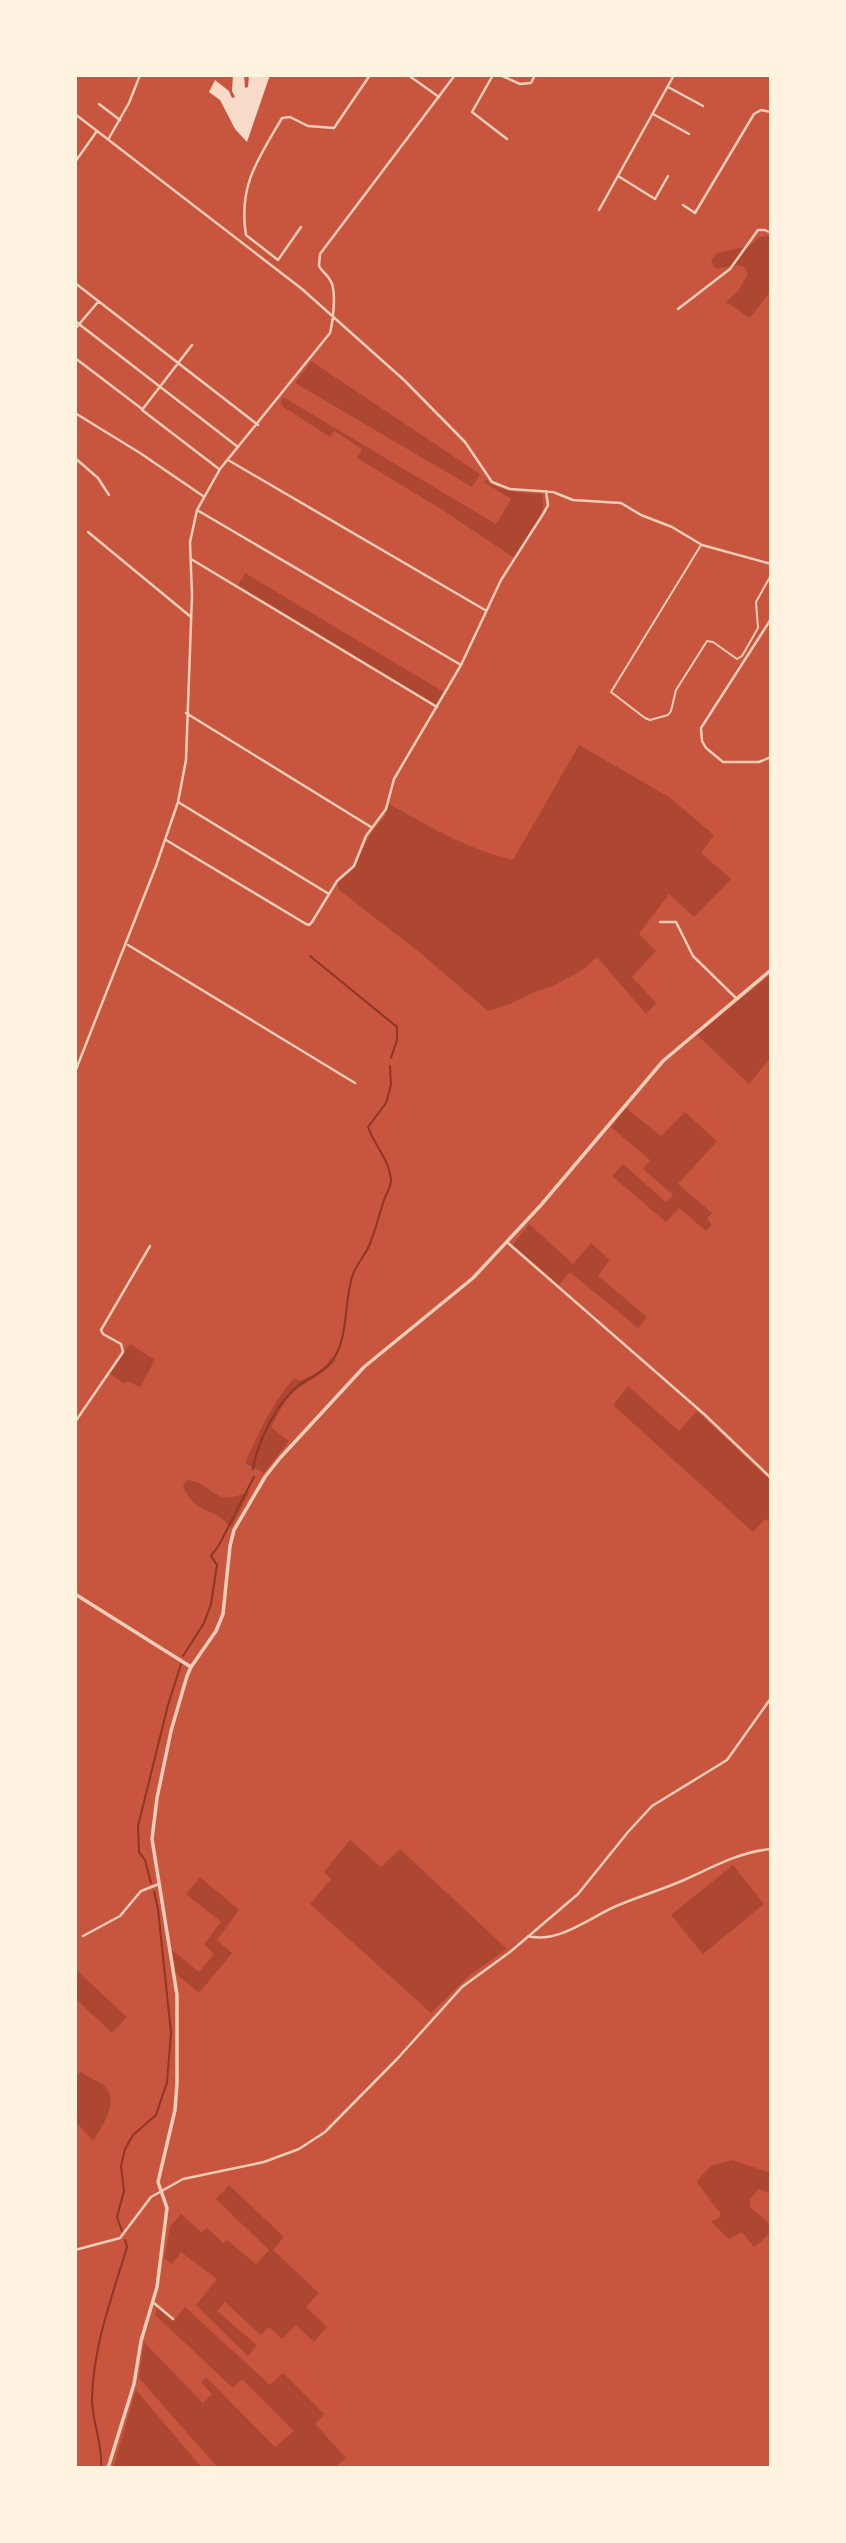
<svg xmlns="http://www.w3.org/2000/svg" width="846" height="2543" font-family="'Noto Serif',serif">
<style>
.green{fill:#ae4732}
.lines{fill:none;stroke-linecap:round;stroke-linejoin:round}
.stream{stroke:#8f3625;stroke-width:2}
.building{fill:#f7dbc8}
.service{stroke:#f1ccb7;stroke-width:2}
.minor{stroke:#f1ccb7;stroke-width:2.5}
.tertiary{stroke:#f1ccb7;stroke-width:3.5}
</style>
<rect width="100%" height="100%" fill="#c8553d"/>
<path class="green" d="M 771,236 L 771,291 L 750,318 L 726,302 L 738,291 L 748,274 L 745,268 L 738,265 L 716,269 L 711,261 L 717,253 L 749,246 L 760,237 Z
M 311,361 L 480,474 L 472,487 L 295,383 Z
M 283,397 L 496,524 L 511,499 L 484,482 L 486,480 C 502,493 522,493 542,494 C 548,517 528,539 516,559 L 444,511 L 357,458 L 362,449 L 334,431 L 330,437 L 282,406 L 281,401 Z
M 245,573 L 444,692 L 437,705 L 238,585 Z
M 579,745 L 669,797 L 714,835 L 701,853 L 731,879 L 694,917 L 669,894 L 639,934 L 656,951 L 632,977 L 656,1003 L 646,1014 L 597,957 L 584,969 L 553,986 L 532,993 L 510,1004 L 488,1011 L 418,951 L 339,890 L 337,882 L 353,869 L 369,836 L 385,816 L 389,804 C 430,827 467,849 513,860 Z
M 771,974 L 771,1057 L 749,1084 L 697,1035 Z
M 626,1108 L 661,1136 L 685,1112 L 717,1141 L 678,1184 L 712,1213 L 707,1219 L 712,1225 L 706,1231 L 679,1208 L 666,1222 L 612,1176 L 623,1164 L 666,1202 L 673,1195 L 643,1169 L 650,1160 L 611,1127 Z
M 529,1224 L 573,1264 L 591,1243 L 610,1260 L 598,1276 L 647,1317 L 638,1328 L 570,1272 L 559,1285 L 513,1245 Z
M 130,1344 L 155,1360 L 140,1387 L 127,1381 L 123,1383 L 109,1373 Z
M 332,1357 L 336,1360 C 323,1375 311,1378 296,1390 C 285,1399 278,1414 271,1427 L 289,1441 L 264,1473 L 245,1463 C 259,1433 272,1403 294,1378 L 300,1381 C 313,1375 324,1370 332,1357 Z
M 628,1386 L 679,1431 L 697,1411 L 771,1481 L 771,1523 L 765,1519 L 753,1532 L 613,1405 Z
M 187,1480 C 215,1483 212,1509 250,1491 L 231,1528 C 215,1506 196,1517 183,1486 Z
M 350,1840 L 381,1867 L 400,1849 L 507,1949 L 470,1975 L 431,2013 L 310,1904 L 331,1879 L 324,1872 Z
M 733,1865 L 764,1904 L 703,1954 L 671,1915 Z
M 200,1877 L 239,1910 L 217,1940 L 232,1953 L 199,1993 L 176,1974 L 172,1950 L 199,1972 L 214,1954 L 204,1944 L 221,1922 L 186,1894 Z
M 75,1969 L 127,2017 L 112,2033 L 75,1998 Z
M 81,2072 C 88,2078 101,2081 106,2088 C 119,2104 101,2127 93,2141 L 75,2121 L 75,2076 Z
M 732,2160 L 771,2173 L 771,2194 L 759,2189 L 750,2199 L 750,2207 C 772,2226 780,2227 754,2247 L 742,2232 L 729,2239 L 711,2222 L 719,2218 L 720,2213 L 698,2184 L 698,2180 L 711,2166 Z
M 229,2185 L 284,2237 L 273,2250 L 319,2293 L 306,2307 L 327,2327 L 314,2342 L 296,2325 L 282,2339 L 269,2327 L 261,2335 L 225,2302 L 217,2311 L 257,2345 L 248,2356 L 196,2305 L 217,2279 L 181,2252 L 172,2264 L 164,2258 L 170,2227 L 181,2214 L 201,2232 L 207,2228 L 223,2243 L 227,2240 L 256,2264 L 269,2250 L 216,2199 Z
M 185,2307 L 270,2385 L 283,2373 L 324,2414 L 315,2424 L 346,2458 L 334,2468 L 218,2468 L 139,2378 L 144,2342 L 203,2403 L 212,2394 L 201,2382 L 206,2377 L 275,2447 L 294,2431 L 242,2379 L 233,2388 L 155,2315 L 157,2308 L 174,2321 Z
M 136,2390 L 202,2468 L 113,2468 Z"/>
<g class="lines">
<path class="stream" d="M 310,956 L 397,1027 L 397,1040 L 391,1058
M 253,1469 C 257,1443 277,1402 298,1386 C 310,1377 322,1374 332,1361 C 350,1336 343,1302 353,1274 C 357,1264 364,1256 369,1246 C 375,1232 379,1215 384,1200 C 386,1195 391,1186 391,1181 C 390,1160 374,1145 368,1127 L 386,1103 L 391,1085 L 390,1066
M 183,1656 L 204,1623 L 211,1604 L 217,1565 L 211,1556 L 219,1545 L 254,1477
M 151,1883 L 145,1860 L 139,1852 L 138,1826 L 168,1705 L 181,1664
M 122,2231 L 117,2217 L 124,2191 L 121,2166 L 125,2149 L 133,2135 L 156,2115 L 167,2082 L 171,2033 L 158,1909 L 154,1891
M 101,2468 C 103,2444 92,2422 92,2399 C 93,2346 112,2297 127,2247 L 125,2240"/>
</g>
<path class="building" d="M 233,75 L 244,75 L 245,88 L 248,87 L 249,75 L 270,75 L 247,142 L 235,129 L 220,100 L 209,92 L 215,80 L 229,91 L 232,98 L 235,97 L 232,91 Z"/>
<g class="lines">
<path class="service" d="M 701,545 L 611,692 L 645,718 L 650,720 L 668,715 L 671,711 L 676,690 L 707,641 L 713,642 L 737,659 L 742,656 L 758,628 L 756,602 L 771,575"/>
<path class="minor" d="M 408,75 L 439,97
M 493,75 L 472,112 L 507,139
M 500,75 L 520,84 L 531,83 L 535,75
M 668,87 L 703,106
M 99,104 L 120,120
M 75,114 L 302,289 L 404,380 L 465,442 L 492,482 L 510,489 L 553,492 L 573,500 L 621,503 L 641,515 L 672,527 L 702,545 L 771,564
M 653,114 L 689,134
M 109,138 L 129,103 L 140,75
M 75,162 L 97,131
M 618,176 L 655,199 L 668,176
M 683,205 L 695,213 L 754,114 L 761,110 L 771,112
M 599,210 L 674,75
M 301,227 L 278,260 L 246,235 C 238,186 258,159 282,118 L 290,117 L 308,126 L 334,128 L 370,75
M 75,283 L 258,425
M 678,309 L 730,269 L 758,230 L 765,230 L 771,233
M 75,321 L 238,447
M 75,329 L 98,302
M 192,345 L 142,410 L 219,469
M 75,358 L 142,409
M 75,413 L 140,453 L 203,496
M 75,458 L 98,478 L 109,495
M 228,460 L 485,610
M 197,510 L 461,665
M 88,532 L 191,617
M 191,559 L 437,707
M 771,619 L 701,728 L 702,741 L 706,748 L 723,762 L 759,762 L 771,757
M 186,713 L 371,827
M 178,802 L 329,894
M 166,840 L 306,924 L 309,925 L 312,922 L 337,881 L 354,866 L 366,836 L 386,809 L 394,779 L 461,665 L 501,580 L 545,511 L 548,505 L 546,491
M 660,922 L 676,922 L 693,956 L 737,999
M 128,945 L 355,1083
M 75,1072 L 156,866 L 178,802 L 186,760 L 192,595 L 190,542 L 197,510 L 220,469 L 330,333 C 333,321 337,289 330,280 C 327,274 322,272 319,266 L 320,254 L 455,75
M 508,1243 L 704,1414 L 771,1478
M 75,1422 L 123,1352 L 121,1344 L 103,1334 L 101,1330 L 150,1246
M 83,1936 L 120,1916 L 141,1891 L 159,1884
M 528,1936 C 557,1944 588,1919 614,1907 C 637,1897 661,1890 684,1880 C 713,1867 739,1852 771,1849
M 75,2250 L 120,2238 L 151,2197 L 183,2179 L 264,2162 L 299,2149 L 325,2132 L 398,2058 L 462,1987 L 510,1952 L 578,1894 L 628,1832 L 652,1806 L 727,1760 L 771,1698
M 154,2303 L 173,2319"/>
<path class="tertiary" d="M 75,1594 L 191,1667
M 108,2468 L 134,2384 L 141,2341 L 157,2287 L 167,2208 L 158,2182 L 175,2110 L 177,2083 L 177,1995 L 152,1839 L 157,1798 L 171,1731 L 187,1676 L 191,1667 L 216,1631 L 223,1614 L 230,1546 L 234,1530 L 265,1477 L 280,1458 L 364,1367 L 473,1278 L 541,1205 L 663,1061 L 771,970"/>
</g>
<rect width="846" height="2543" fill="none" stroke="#fff3e0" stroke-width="154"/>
</svg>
